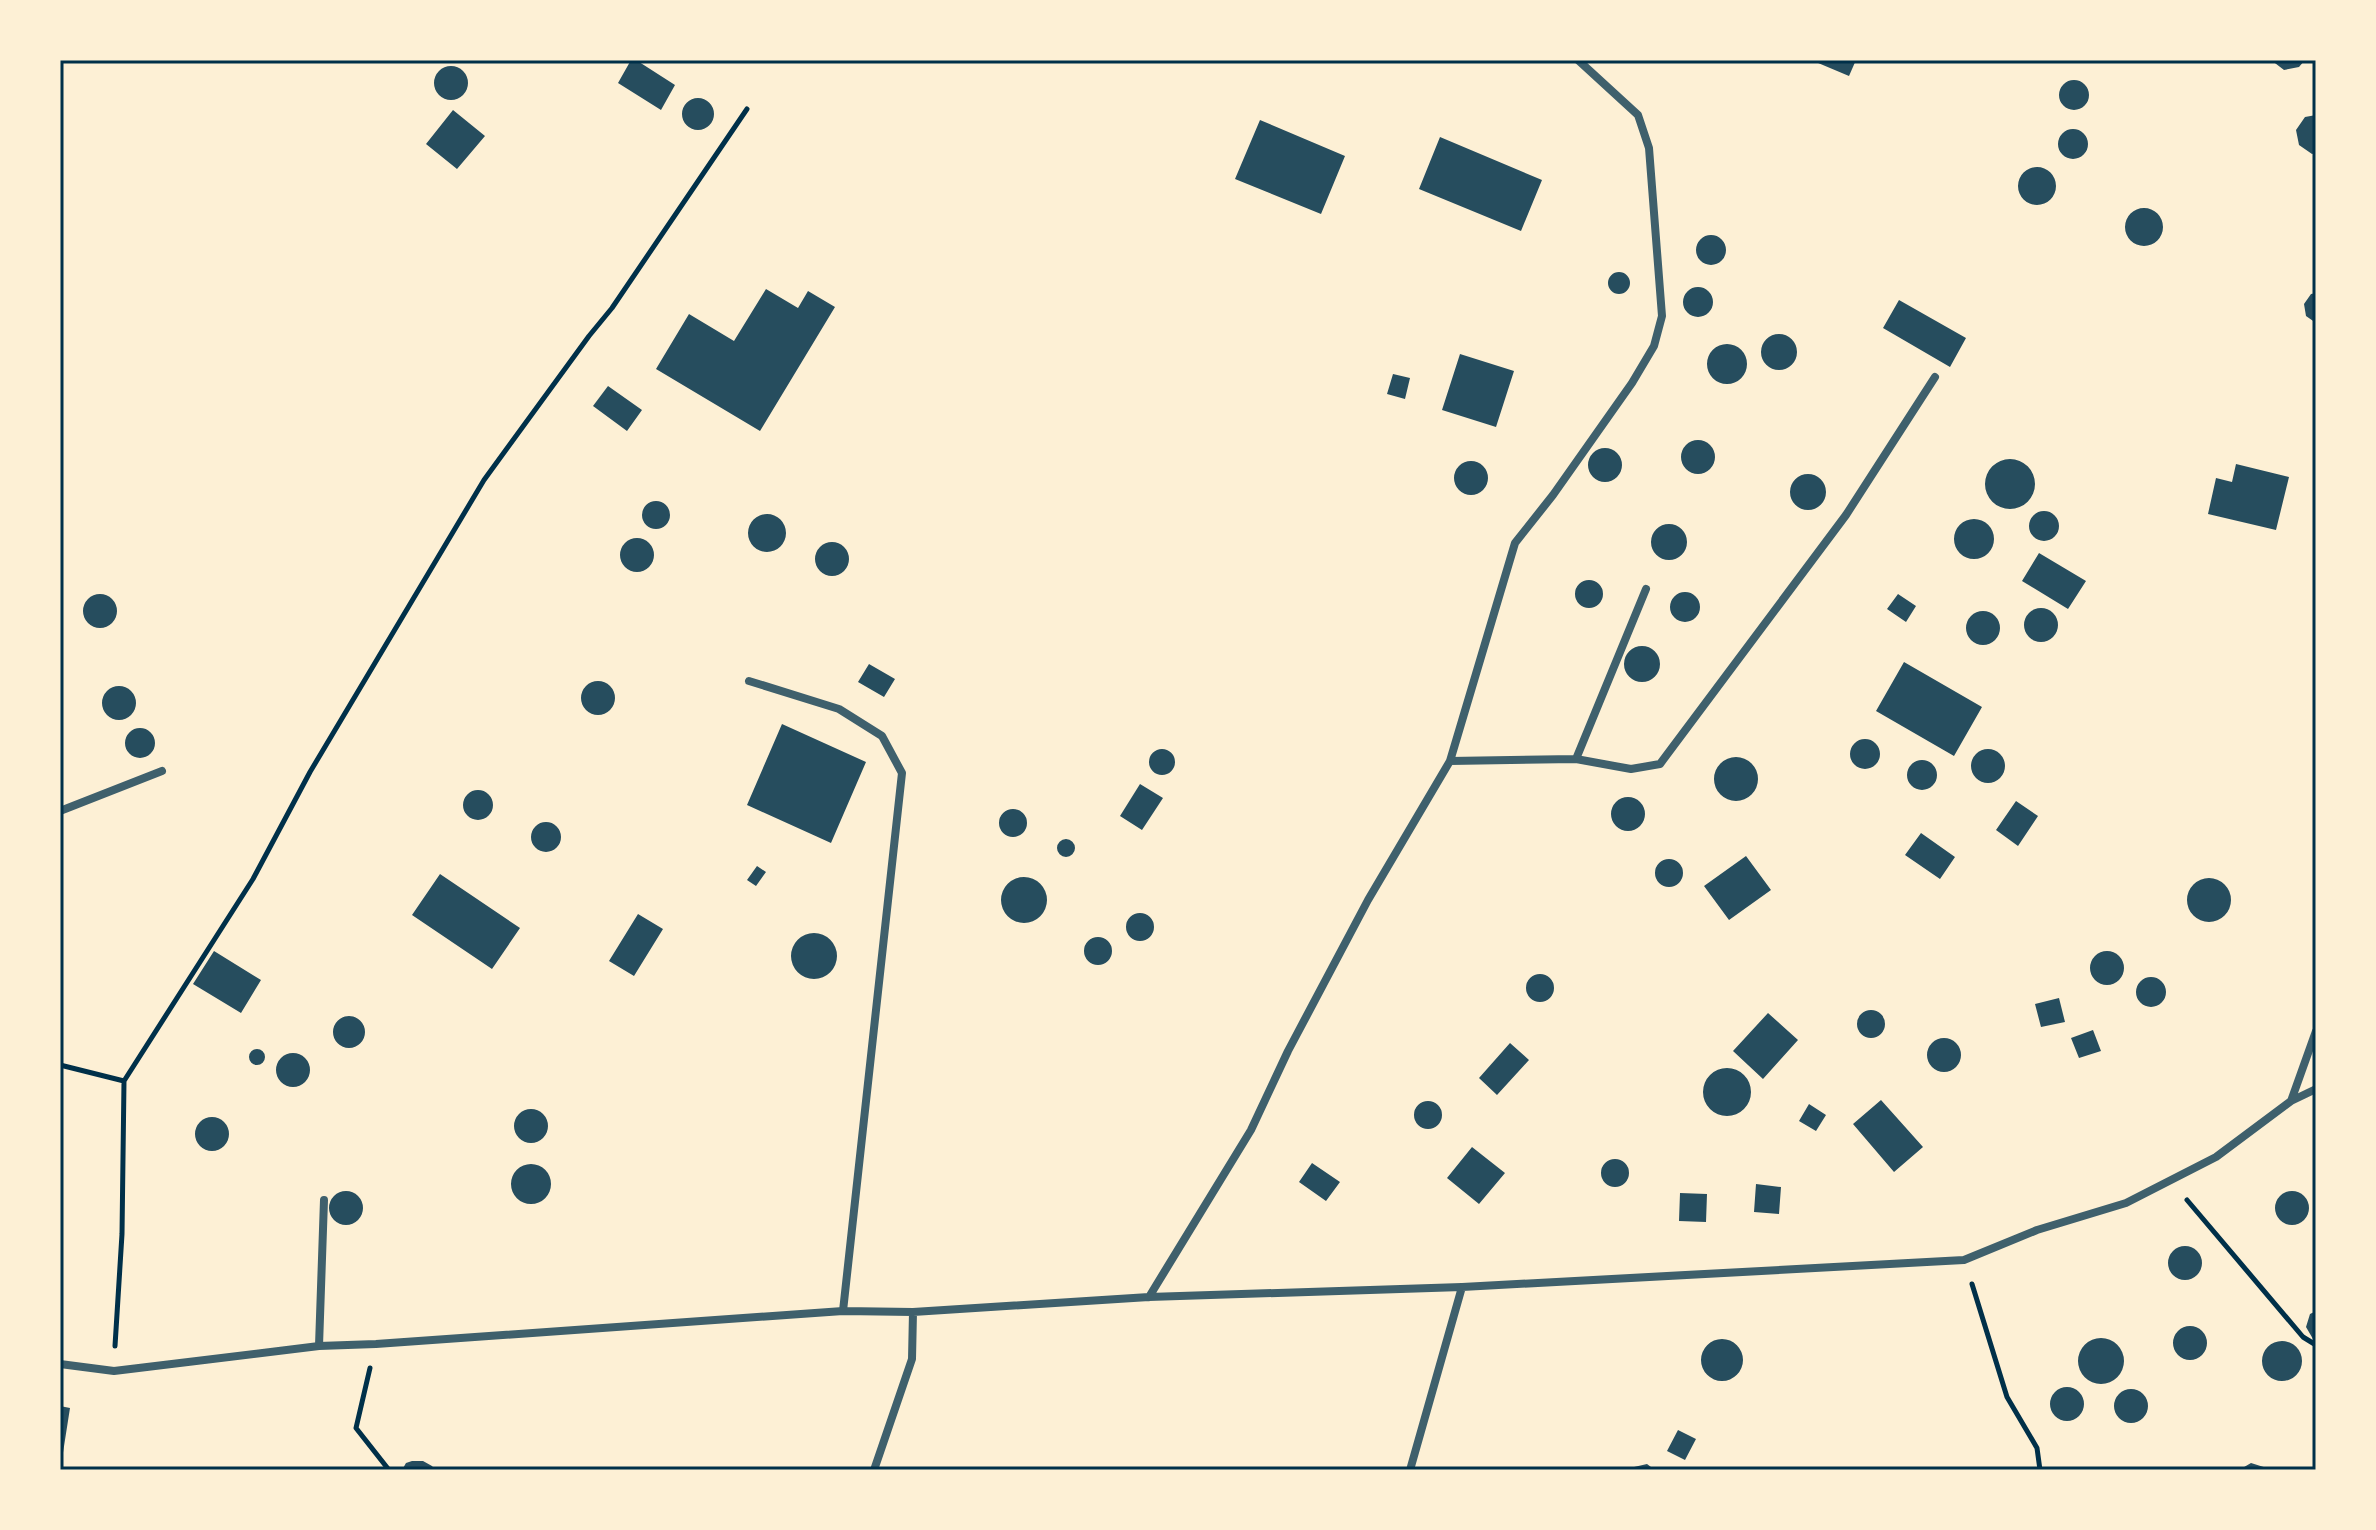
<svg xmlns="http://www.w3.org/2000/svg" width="2376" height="1530" font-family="Cabin,sans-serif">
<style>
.building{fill:#264d5e}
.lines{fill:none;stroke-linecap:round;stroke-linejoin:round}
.path{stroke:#003049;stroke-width:5}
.minor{stroke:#3f606c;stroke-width:8}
.neatline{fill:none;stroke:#003049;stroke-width:3}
</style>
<rect width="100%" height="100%" fill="#fdf0d5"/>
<path class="building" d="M 631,60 L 636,60 L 675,85 L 661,110 L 618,83 Z
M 1811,60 L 1856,60 L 1849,76 Z
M 2271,60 L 2305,60 L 2299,67 L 2284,70 Z
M434 83a17 17 0 1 1 34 0a17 17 0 1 1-34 0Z
M2059 95a15 15 0 1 1 30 0a15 15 0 1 1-30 0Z
M682 114a16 16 0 1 1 32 0a16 16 0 1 1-32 0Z
M 453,110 L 485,136 L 457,169 L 426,144 Z
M 2316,115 L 2316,153 L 2312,154 L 2299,145 L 2296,130 L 2305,117 Z
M 1260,120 L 1345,156 L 1321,214 L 1235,179 Z
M2058 144a15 15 0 1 1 30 0a15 15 0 1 1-30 0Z
M 1440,137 L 1542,180 L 1521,231 L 1419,189 Z
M2018 186a19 19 0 1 1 38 0a19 19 0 1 1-38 0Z
M2125 227a19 19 0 1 1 38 0a19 19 0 1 1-38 0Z
M1696 250a15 15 0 1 1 30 0a15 15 0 1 1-30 0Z
M1608 283a11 11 0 1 1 22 0a11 11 0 1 1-22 0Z
M1683 302a15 15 0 1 1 30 0a15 15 0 1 1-30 0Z
M 766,289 L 798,308 L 808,291 L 835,307 L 760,431 L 656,369 L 689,314 L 734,341 Z
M 2316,293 L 2316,323 L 2306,316 L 2304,304 L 2311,294 Z
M 1899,300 L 1966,338 L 1950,367 L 1883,328 Z
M1761 352a18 18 0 1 1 36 0a18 18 0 1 1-36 0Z
M1707 364a20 20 0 1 1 40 0a20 20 0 1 1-40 0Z
M 1460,354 L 1514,371 L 1496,427 L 1442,410 Z
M 1393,374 L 1410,378 L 1405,399 L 1387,394 Z
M 608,386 L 642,410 L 627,431 L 593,406 Z
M1681 457a17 17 0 1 1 34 0a17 17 0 1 1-34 0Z
M1588 465a17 17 0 1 1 34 0a17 17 0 1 1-34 0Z
M1985 484a25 25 0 1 1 50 0a25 25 0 1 1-50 0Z
M1454 478a17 17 0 1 1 34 0a17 17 0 1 1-34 0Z
M 2236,464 L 2289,477 L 2276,530 L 2208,514 L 2216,478 L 2232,482 Z
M1790 492a18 18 0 1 1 36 0a18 18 0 1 1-36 0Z
M642 515a14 14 0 1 1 28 0a14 14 0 1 1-28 0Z
M2029 526a15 15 0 1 1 30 0a15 15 0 1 1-30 0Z
M748 533a19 19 0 1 1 38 0a19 19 0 1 1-38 0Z
M1954 539a20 20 0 1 1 40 0a20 20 0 1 1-40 0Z
M1651 542a18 18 0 1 1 36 0a18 18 0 1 1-36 0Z
M620 555a17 17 0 1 1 34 0a17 17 0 1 1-34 0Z
M815 559a17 17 0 1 1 34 0a17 17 0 1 1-34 0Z
M 2039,553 L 2086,581 L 2068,609 L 2022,581 Z
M1575 594a14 14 0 1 1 28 0a14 14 0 1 1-28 0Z
M1670 607a15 15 0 1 1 30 0a15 15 0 1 1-30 0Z
M83 611a17 17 0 1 1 34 0a17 17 0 1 1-34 0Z
M 1898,594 L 1916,606 L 1906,622 L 1887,609 Z
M2024 625a17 17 0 1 1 34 0a17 17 0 1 1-34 0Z
M1966 628a17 17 0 1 1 34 0a17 17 0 1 1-34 0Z
M1624 664a18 18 0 1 1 36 0a18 18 0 1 1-36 0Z
M 1904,662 L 1982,707 L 1954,756 L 1876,711 Z
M 869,664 L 895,679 L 884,697 L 858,682 Z
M581 698a17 17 0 1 1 34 0a17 17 0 1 1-34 0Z
M102 703a17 17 0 1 1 34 0a17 17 0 1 1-34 0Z
M 782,724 L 866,762 L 831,843 L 747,805 Z
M125 743a15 15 0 1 1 30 0a15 15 0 1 1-30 0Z
M1850 754a15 15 0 1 1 30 0a15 15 0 1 1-30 0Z
M1149 762a13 13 0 1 1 26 0a13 13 0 1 1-26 0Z
M1971 766a17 17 0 1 1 34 0a17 17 0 1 1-34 0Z
M1714 779a22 22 0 1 1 44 0a22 22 0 1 1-44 0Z
M1907 775a15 15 0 1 1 30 0a15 15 0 1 1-30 0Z
M 1140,784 L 1163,798 L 1142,830 L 1120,816 Z
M463 805a15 15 0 1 1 30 0a15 15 0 1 1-30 0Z
M1611 814a17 17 0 1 1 34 0a17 17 0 1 1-34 0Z
M 2016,801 L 2038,816 L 2018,846 L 1996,830 Z
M999 823a14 14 0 1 1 28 0a14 14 0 1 1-28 0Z
M531 837a15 15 0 1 1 30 0a15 15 0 1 1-30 0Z
M 1921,833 L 1955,857 L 1940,879 L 1905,855 Z
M1057 848a9 9 0 1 1 18 0a9 9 0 1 1-18 0Z
M 1746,856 L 1771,890 L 1729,920 L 1704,886 Z
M1655 873a14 14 0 1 1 28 0a14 14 0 1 1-28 0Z
M 757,866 L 766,872 L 756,886 L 747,880 Z
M 440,874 L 520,928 L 492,969 L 412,915 Z
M1001 900a23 23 0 1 1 46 0a23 23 0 1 1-46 0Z
M2187 900a22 22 0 1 1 44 0a22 22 0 1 1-44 0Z
M1126 927a14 14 0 1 1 28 0a14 14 0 1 1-28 0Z
M 638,914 L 663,929 L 634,976 L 609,961 Z
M791 956a23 23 0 1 1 46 0a23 23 0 1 1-46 0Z
M1084 951a14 14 0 1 1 28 0a14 14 0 1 1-28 0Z
M 214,951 L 261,980 L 241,1013 L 193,984 Z
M2090 968a17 17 0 1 1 34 0a17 17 0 1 1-34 0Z
M1526 988a14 14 0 1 1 28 0a14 14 0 1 1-28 0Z
M2136 992a15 15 0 1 1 30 0a15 15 0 1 1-30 0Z
M 2059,998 L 2065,1022 L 2041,1027 L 2035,1004 Z
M1857 1024a14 14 0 1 1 28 0a14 14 0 1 1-28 0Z
M 1768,1013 L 1798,1040 L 1763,1079 L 1733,1051 Z
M333 1032a16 16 0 1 1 32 0a16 16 0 1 1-32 0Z
M 2093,1030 L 2101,1051 L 2079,1058 L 2071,1038 Z
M1927 1055a17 17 0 1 1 34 0a17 17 0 1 1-34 0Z
M 1510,1043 L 1529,1060 L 1497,1095 L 1479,1078 Z
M249 1057a8 8 0 1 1 16 0a8 8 0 1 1-16 0Z
M276 1070a17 17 0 1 1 34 0a17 17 0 1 1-34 0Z
M1703 1092a24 24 0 1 1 48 0a24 24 0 1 1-48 0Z
M 1881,1100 L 1923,1147 L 1894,1172 L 1853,1124 Z
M1414 1115a14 14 0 1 1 28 0a14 14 0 1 1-28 0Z
M 1809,1104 L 1826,1115 L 1816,1131 L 1799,1121 Z
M514 1126a17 17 0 1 1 34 0a17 17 0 1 1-34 0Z
M195 1134a17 17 0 1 1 34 0a17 17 0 1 1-34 0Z
M 1472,1147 L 1505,1173 L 1479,1204 L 1447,1178 Z
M1601 1173a14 14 0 1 1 28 0a14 14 0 1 1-28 0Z
M 1312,1163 L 1340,1182 L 1326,1201 L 1299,1182 Z
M511 1184a20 20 0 1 1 40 0a20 20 0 1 1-40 0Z
M 1756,1184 L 1781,1187 L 1779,1214 L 1754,1212 Z
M329 1208a17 17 0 1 1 34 0a17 17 0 1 1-34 0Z
M2275 1208a17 17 0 1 1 34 0a17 17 0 1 1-34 0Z
M 1680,1193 L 1707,1194 L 1706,1222 L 1679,1221 Z
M2168 1263a17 17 0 1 1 34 0a17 17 0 1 1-34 0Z
M 2316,1311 L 2316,1340 L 2313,1339 L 2306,1327 L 2310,1314 Z
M2173 1343a17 17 0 1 1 34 0a17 17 0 1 1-34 0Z
M2078 1361a23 23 0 1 1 46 0a23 23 0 1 1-46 0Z
M1701 1360a21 21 0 1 1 42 0a21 21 0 1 1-42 0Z
M2262 1361a20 20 0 1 1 40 0a20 20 0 1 1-40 0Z
M2050 1404a17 17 0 1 1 34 0a17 17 0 1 1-34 0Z
M2114 1406a17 17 0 1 1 34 0a17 17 0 1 1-34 0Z
M 60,1406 L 70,1408 L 62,1459 L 60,1459 Z
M 1678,1430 L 1696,1439 L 1685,1460 L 1667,1451 Z
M 412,1461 L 423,1461 L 432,1466 L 435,1470 L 402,1470 L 406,1463 Z
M 2251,1463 L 2270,1469 L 2270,1470 L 2239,1470 Z
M 1647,1464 L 1655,1470 L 1632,1470 L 1634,1467 Z"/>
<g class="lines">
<path class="path" d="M 60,1065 L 124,1081 L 253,879 L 310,772 L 484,480 L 589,336 L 612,308 L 747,109
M 2187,1200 L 2303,1337 L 2316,1345
M 1972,1284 L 2007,1397 L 2037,1448 L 2040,1470
M 115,1346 L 122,1234 L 124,1081
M 370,1368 L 356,1428 L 389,1470"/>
<path class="minor" d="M 749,681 L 839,709 L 882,736 L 902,773 L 843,1311
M 1576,759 L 1646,589
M 1450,761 L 1576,759 L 1631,769 L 1660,764 L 1846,515 L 1935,377
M 60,811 L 162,771
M 2291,1101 L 2316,1031
M 1149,1297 L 1251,1130 L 1288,1051 L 1368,900 L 1450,761 L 1515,543 L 1553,495 L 1632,383 L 1654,346 L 1662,316 L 1649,148 L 1638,115 L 1578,60
M 319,1346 L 324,1200
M 60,1364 L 114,1371 L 319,1346 L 376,1344 L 843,1311 L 913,1312 L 1149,1297 L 1462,1287 L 1964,1260 L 2037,1230 L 2126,1203 L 2216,1157 L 2291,1101 L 2316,1089
M 874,1470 L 912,1359 L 913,1312
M 1410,1470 L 1462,1287"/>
</g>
<rect width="2376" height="1530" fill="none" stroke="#fdf0d5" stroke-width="124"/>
<rect x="62" y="62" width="2252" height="1406" class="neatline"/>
</svg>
